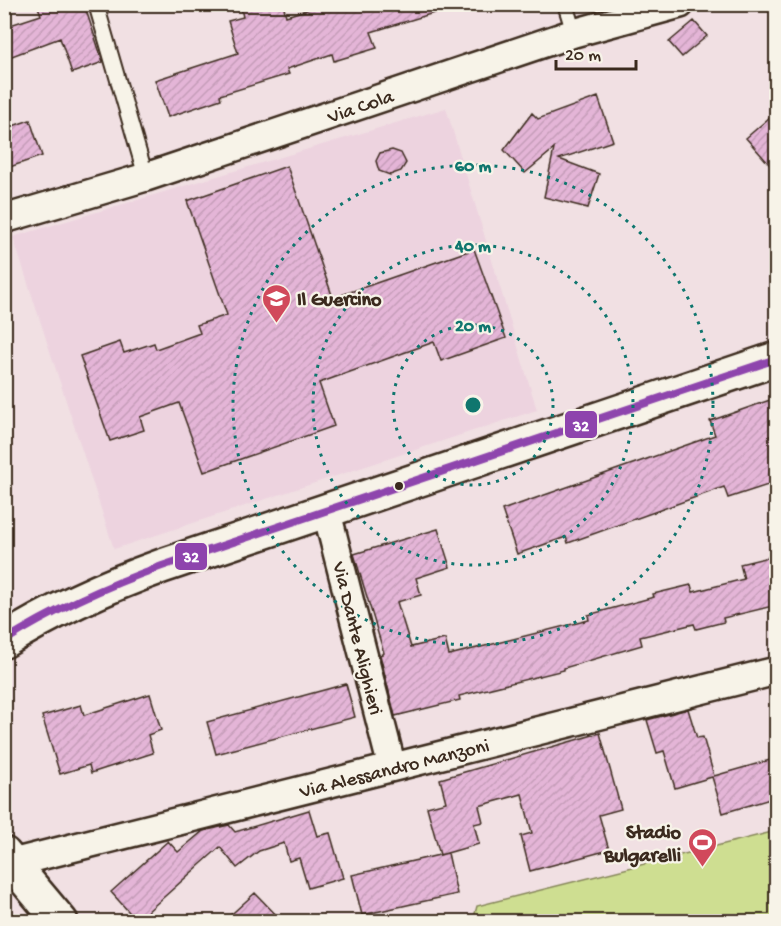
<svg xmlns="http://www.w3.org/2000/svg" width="781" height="926" font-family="'Gochi Hand',sans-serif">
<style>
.built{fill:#edd3df}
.pitch{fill:#cede91;stroke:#848458;stroke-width:1.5}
.building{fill:url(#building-hatch);stroke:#3b2a1e;stroke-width:1.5}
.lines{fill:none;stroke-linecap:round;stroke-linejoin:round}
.service-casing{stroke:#3b2a1e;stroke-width:18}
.minor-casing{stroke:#3b2a1e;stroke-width:32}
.tertiary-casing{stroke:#3b2a1e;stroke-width:38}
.service{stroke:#f7f3e8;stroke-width:14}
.minor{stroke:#f7f3e8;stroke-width:27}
.tertiary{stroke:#f7f3e8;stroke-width:33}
.bus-1-casing{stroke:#f7f3e8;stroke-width:12}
.bus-1{stroke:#8e44ad;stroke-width:8}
.ring{fill:none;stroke:#0f766e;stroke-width:3;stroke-dasharray:3 6}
.bus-dot{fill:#3b2a1e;stroke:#f7f3e8;stroke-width:2}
.labels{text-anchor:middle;stroke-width:4.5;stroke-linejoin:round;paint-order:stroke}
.street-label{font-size:20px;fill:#3b2a1e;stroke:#f7f3e8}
.poi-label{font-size:20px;font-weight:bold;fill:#3b2a1e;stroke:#f7f3e8;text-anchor:start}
.centre{fill:#0f766e;stroke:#f7f3e8;stroke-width:3}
.ring-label{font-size:18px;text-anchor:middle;font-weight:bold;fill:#0f766e;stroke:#f7f3e8;stroke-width:4.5;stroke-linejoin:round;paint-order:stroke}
.line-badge{stroke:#f7f3e8;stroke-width:2}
.badge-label{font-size:16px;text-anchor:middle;font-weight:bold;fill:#fff}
</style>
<defs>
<pattern id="building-hatch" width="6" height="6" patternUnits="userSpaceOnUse" patternTransform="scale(1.5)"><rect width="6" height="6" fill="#e4b5d7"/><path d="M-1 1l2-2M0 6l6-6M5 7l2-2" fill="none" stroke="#c49cb8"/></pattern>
</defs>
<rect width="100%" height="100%" fill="#f1e0e3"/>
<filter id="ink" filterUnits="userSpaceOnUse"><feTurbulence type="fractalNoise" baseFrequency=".0167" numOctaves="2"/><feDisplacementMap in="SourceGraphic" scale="12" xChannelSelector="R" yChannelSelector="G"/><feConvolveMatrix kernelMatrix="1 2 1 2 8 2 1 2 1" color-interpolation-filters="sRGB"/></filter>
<g filter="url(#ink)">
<path class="built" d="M 446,108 L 537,410 L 114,549 L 13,237 Z"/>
<path class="pitch" d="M 776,831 L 776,921 L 473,921 L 477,906 Z"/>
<path class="building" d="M 37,4 L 84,4 L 103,62 L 72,73 L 60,38 L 4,59 L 4,27 L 41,15 Z
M 240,4 L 283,4 L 286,16 L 326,4 L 444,4 L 444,10 L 371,32 L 377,48 L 334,61 L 332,54 L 287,69 L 289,74 L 220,95 L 221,99 L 168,117 L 155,80 L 238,53 L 228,21 L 243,17 Z
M 694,21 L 707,36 L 682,57 L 669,42 Z
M 598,97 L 613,141 L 559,159 L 599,174 L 588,208 L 544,197 L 554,149 L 525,173 L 504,150 L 532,113 L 538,119 Z
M 777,111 L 777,173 L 746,138 Z
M 30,120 L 42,156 L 4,169 L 4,129 Z
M 392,150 L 401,153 L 406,163 L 401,171 L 390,175 L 379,171 L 376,161 L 380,153 Z
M 287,166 L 333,298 L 474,249 L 506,338 L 441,361 L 434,342 L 319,383 L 334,426 L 204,472 L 179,403 L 140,417 L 144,430 L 110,441 L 80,356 L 120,342 L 124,353 L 154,343 L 156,349 L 200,333 L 197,325 L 227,315 L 187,201 Z
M 770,400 L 777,419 L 777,433 L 770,436 L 777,455 L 777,482 L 728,498 L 724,487 L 568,543 L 566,537 L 517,554 L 502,510 L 715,435 L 710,421 Z
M 438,529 L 450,567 L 416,578 L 421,595 L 397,602 L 411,647 L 445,639 L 449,655 L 589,620 L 588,615 L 654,597 L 653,594 L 691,585 L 693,592 L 744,579 L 740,564 L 777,555 L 777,605 L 723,618 L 724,622 L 696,629 L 694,624 L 640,637 L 642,645 L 564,668 L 564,670 L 459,696 L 460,700 L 395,716 L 380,655 L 384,653 L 354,554 Z
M 346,684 L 355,717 L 216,754 L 207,722 Z
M 150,694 L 161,730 L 148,735 L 153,753 L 91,773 L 89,765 L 60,774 L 42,716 L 81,705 L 84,715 Z
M 688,709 L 697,738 L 703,737 L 714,776 L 777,758 L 777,797 L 723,813 L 712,777 L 675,788 L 664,751 L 657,753 L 647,720 Z
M 600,733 L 621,809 L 599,815 L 609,850 L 530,871 L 521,836 L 532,833 L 522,794 L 479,806 L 483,822 L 474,824 L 479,844 L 440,855 L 427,807 L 446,802 L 440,779 Z
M 309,810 L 317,836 L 330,833 L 343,878 L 308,888 L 299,858 L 289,861 L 284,843 L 259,851 L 237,868 L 220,847 L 137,921 L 111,892 L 168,841 L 178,852 L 203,831 L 229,825 L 235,832 Z
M 448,853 L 457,894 L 362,915 L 352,875 Z
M 255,893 L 282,921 L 224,921 Z"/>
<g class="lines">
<defs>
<path id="service" d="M 96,4 L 146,177
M 565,4 L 574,33"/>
<path id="minor" d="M 4,219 L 146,177 L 574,33 L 680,4
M 326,509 L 392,767
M 12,863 L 776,671"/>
<path id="tertiary" d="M 4,641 C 55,609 106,586 162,566 L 776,359
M 4,854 L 61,922"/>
</defs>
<use href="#service" class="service-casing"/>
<use href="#minor" class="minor-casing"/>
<use href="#tertiary" class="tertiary-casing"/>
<use href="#service" class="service"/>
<use href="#minor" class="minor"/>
<use href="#tertiary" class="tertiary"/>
<defs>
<path id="bus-1" d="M 4,641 C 55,609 106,586 162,566 L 776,359"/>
</defs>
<use href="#bus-1" class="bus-1-casing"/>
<use href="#bus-1" class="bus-1"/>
</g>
</g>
<g class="ring">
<circle cx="473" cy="405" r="80"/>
<circle cx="473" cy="405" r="160"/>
<circle cx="473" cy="405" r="240"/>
</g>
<defs>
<symbol id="school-pin" viewBox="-11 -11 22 30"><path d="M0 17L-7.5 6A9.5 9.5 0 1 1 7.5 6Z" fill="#d1495b" stroke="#f7f3e8"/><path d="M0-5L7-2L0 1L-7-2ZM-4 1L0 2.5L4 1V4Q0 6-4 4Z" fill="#fff"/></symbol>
<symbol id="stadium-pin" viewBox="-11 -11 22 30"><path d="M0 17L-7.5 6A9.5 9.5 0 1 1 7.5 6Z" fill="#d1495b" stroke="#f7f3e8"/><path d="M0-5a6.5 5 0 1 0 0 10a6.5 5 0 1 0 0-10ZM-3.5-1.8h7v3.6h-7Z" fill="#fff"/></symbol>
</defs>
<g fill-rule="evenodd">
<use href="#school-pin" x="260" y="282" width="33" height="45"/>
<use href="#stadium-pin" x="686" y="826" width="33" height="45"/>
</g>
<circle class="bus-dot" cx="399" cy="486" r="5"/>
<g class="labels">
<g class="street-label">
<text transform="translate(360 105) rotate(-19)" y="7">Via Cola</text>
<text transform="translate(359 638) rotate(76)" y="7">Via Dante Alighieri</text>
<text transform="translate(394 767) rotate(-14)" y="7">Via Alessandro Manzoni</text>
</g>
<g class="poi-label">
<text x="297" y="305">Il Guercino</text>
<text x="681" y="838" text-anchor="end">Stadio<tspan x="681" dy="23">Bulgarelli</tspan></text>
</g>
</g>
<circle cx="473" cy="405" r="9" class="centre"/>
<g class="ring-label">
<text x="473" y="171">60 m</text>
<text x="473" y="251">40 m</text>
<text x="473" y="331">20 m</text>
</g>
<g class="line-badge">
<rect x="564" y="410" width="34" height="29" rx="6" fill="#8e44ad"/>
<rect x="174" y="542" width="34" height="29" rx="6" fill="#8e44ad"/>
</g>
<g class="badge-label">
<text x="581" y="431">32</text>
<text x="191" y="562">32</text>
</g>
<rect width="781" height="926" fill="none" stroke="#f7f3e8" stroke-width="24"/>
<rect x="12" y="12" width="757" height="902" fill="none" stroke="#3b2a1e" stroke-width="2" filter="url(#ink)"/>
<path d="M556 60v9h80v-9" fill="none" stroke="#3b2a1e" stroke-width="3"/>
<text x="565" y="60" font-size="18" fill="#3b2a1e" stroke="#f7f3e8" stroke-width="4.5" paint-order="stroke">20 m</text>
</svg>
